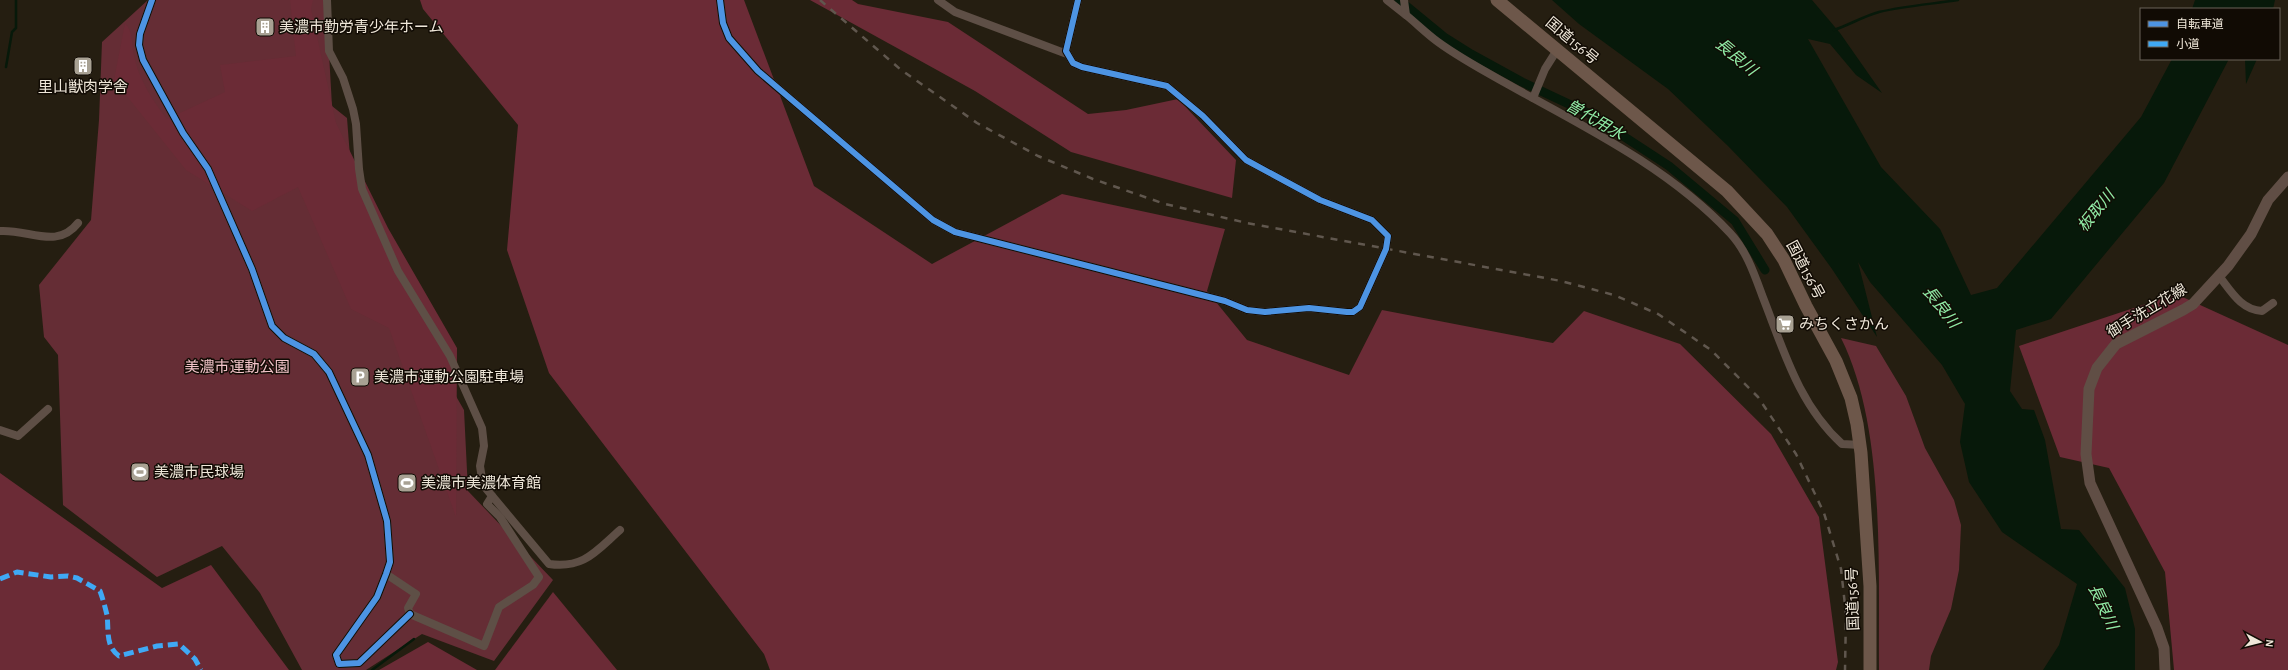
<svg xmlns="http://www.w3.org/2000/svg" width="2288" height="670" font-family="'Alegreya Sans','Noto Sans JP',sans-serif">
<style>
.green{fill:#652d35}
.forest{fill:#6b2b36}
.water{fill:#07190a}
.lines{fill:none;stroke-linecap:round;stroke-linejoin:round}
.stream{stroke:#07190a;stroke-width:2.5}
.canal{stroke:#07190a;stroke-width:9}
.minor{stroke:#5e4f46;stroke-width:8}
.secondary{stroke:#604e45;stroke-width:11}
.trunk{stroke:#6d574a;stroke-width:13}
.rail{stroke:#60574e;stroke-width:2.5;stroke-dasharray:7 7;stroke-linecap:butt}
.quiet{stroke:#3fa9f5;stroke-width:5;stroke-dasharray:10 5;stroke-linecap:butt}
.cycleway-casing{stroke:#110b04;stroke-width:8}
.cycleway{stroke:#4d94e3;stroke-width:6}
.labels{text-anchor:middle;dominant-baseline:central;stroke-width:3;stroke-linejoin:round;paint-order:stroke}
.poi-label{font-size:15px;fill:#efe7d9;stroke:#110b04;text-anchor:start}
.street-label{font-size:15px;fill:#efe7d9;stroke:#110b04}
.park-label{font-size:15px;fill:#f2c4c9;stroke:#110b04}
.water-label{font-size:16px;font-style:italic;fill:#90eca6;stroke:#110b04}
</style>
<rect width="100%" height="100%" fill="#251e11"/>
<g class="green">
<path d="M 148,0 L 326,0 L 332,106 L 347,118 L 353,195 L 406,310 L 464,410 L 468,491 L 553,580 L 494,661 L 422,634 L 366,670 L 302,670 L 260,593 L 222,546 L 157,577 L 63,505 L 58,355 L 44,337 L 39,285 L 91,220 L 99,120 L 102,42 Z"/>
<path d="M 1841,338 L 1876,346 L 1906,396 L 1925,448 L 1954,500 L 1961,525 L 1959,570 L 1951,609 L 1931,656 L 1929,670 L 1879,670 C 1878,569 1886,428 1841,338 Z"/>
</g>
<g class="forest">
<path d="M 290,0 L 313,0 L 311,9 L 336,123 L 388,228 L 457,348 L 456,517 L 389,328 L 351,309 L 298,187 L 252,211 L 186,170 L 114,80 L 125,23 C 134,33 131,43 134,55 C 138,78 153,101 167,119 L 225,92 L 220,65 L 296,56 Z"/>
<path d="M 420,0 L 744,0 L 814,186 L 932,264 L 1062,194 L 1225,229 L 1207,291 L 1247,340 L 1349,375 L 1382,310 L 1553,343 L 1584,311 L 1680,344 L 1771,434 L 1819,517 L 1838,662 L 1836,670 L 770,670 L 764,654 L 549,373 L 507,250 L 518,125 L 423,9 Z"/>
<path d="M 810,0 L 852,0 L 858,4 L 948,22 L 1088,114 L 1126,110 L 1178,99 L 1236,160 L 1232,198 L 1071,152 L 975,91 Z"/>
<path d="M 2176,294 L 2288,345 L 2288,670 L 2174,670 L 2165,572 L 2109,468 L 2060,457 L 2019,346 Z"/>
<path d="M 0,473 L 162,588 L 211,565 L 289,670 L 0,670 Z"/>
<path d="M 553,592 L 617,670 L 495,670 Z"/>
<path d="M 428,642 L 477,670 L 379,670 Z"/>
</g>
<g class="water">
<path d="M 1552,0 L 1812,0 L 1840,33 L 1882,93 L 1856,75 L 1830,44 L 1808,39 L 1881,167 L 1940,229 L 1971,295 L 1997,288 L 2141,117 L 2172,59 L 2229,59 L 2164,183 L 2051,319 L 2016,330 L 2010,391 L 2022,409 L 2034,410 L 2045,440 L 2061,529 L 2079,530 L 2125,588 L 2135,629 L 2135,670 L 2043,670 L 2059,645 L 2077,584 L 2002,532 L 1969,482 L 1960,442 L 1965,404 L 1942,365 L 1870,282 L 1858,262 L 1877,337 L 1832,269 L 1787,207 L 1728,146 L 1668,89 L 1579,24 Z"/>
<path d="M 2195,0 L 2275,0 L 2273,9 L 2192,9 Z"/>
<path d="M 2245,59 L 2257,59 L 2246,84 Z"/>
</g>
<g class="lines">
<g class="stream">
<path d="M 1834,30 C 1849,25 1864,16 1879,12 C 1905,6 1932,4 1958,0"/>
<path d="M 6,67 L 12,32 L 16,28 L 16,0"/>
<path d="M 372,670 L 414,639"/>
</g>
<path class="canal" d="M 1399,0 L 1444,37 L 1471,54 L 1522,82 L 1588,113 L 1669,166 L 1735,221 L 1765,270"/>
<g class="minor">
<path d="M 152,0 L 140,34 L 139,45 L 143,60 L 183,133 L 208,169 L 252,269 L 272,326 L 284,338 L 314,354 L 329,372 L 368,455 L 387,521 L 390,562 L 386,574 L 377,597 L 336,655 L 339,664 L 359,663 L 410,614"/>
<path d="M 327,0 L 329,51 L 343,78 L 353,109 L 356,124 L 359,169 L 362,189 L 398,271 L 450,356 L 482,428 L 484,446 L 480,466 L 483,485 L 549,564 C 584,569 596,551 620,530"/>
<path d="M 720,0 L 723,23 L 729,38 L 758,71 L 933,220 L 955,232 L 1225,301 L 1247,310 L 1265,312 L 1309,308 L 1347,312 L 1353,312 L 1360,307 L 1386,249 L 1388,236 L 1372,220 L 1320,200 L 1246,160 L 1203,116 L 1167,86 L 1082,67 L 1073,63 L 1066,51 L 1078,0"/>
<path d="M 938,0 L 955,12 L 1067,54"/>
<path d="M 1387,0 L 1406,15"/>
<path d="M 1404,0 L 1406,15 C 1417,24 1427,34 1438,42 C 1464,61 1492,75 1520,91 C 1593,131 1672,171 1730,233 C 1746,250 1754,273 1762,295 C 1783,348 1798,404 1842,444 L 1861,445"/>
<path d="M 1533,98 L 1545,69 L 1557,50"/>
<path d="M 0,231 C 29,229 57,250 78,223"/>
<path d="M 2219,276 C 2231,291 2241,310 2262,311 L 2273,303"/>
<path d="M 0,430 L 18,436 L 48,409"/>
<path d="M 386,574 L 416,594 L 408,608 L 410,614"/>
<path d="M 410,614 L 484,646 L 499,607 L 533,585 L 539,577 L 500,517 L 487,504 L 492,496"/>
</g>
<path class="secondary" d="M 2165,670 L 2164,648 L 2157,628 L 2090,483 L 2086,454 L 2089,389 L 2097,368 L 2116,344 L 2183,310 L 2193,304 L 2228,266 L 2251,234 L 2268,200 L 2288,177"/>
<path class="trunk" d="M 1497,0 L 1727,191 L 1767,234 L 1784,260 L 1806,306 L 1836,361 L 1851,398 L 1857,424 L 1861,453 L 1870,586 L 1870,670"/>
<path class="rail" d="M 820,0 L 900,69 L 977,123 L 1038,156 L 1093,179 L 1165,204 L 1247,223 L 1561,281 L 1614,295 L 1658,314 L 1711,350 L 1758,397 L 1796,454 L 1824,513 L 1841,569 L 1846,614 L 1845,670"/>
<path class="quiet" d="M 0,579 L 17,572 L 51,577 L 68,576 L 77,578 L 100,591 C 103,599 105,607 107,615 C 109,630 105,646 119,656 L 157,646 L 179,644 L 195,659 L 201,670"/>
<g class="cycleway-casing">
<g id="cycleway">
<path d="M 152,0 L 140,34 L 139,45 L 143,60 L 183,133 L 208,169 L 252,269 L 272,326 L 284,338 L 314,354 L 329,372 L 368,455 L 387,521 L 390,562 L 386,574 L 377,597 L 336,655 L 339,664 L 359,663 L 410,614"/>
<path d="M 720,0 L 723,23 L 729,38 L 758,71 L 933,220 L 955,232 L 1225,301 L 1247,310 L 1265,312 L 1309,308 L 1347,312 L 1353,312 L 1360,307 L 1386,249 L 1388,236 L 1372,220 L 1320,200 L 1246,160 L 1203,116 L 1167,86 L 1082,67 L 1073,63 L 1066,51 L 1078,0"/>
</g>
</g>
<use href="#cycleway" class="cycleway"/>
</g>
<defs>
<g id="building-square" transform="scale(1)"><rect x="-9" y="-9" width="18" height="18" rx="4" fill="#a8a193" stroke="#110b04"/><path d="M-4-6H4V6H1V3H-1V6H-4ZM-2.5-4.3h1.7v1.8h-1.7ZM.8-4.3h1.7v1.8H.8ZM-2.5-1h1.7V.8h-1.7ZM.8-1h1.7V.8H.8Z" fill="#fff"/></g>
<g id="supermarket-square" transform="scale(1)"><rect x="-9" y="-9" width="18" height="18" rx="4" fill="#a8a193" stroke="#110b04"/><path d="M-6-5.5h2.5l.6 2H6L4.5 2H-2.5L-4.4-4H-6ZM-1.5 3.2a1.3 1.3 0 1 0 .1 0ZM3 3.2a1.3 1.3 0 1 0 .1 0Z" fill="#fff"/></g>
<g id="parking-square" transform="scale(1)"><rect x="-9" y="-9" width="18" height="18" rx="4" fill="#a8a193" stroke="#110b04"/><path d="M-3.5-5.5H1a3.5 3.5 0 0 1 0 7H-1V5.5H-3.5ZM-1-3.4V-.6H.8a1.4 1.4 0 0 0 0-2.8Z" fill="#fff"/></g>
<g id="stadium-square" transform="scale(1)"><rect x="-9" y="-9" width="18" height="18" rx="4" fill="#a8a193" stroke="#110b04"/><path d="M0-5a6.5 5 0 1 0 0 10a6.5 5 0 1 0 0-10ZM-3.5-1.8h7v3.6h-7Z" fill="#fff"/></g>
</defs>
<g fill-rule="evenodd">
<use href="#building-square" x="265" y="27"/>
<use href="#building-square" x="83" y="66"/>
<use href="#supermarket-square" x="1785" y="324"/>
<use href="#parking-square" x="360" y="377"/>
<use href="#stadium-square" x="140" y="472"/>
<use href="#stadium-square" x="407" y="483"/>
</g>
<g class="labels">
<g class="poi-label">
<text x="279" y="27">美濃市勤労青少年ホーム</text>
<text x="83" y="87" text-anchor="middle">里山獣肉学舎</text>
<text x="1799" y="324">みちくさかん</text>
<text x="374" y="377">美濃市運動公園駐車場</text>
<text x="154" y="472">美濃市民球場</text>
<text x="421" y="483">美濃市美濃体育館</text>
</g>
<g class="street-label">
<text transform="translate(1572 41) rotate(40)">国道156号</text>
<text transform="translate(1805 270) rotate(62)">国道156号</text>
<text transform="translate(2147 311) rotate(-31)">御手洗立花線</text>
<text transform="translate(1853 599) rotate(-92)">国道156号</text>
</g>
<g class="park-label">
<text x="237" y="367">美濃市運動公園</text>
</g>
<g class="water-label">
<text transform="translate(1736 57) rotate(40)">長良川</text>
<text transform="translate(1595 120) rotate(30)">曽代用水</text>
<text transform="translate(2096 211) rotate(-51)">板取川</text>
<text transform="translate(1941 307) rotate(52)">長良川</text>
<text transform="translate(2103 607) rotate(65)">長良川</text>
</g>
</g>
<rect x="2140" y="8" width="140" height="52" fill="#110b04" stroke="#6a6359"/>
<rect x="2148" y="21" width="20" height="6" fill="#4d94e3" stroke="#6a6359"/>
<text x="2176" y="28" font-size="12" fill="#efe7d9">自転車道</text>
<rect x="2148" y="41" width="20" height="6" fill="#3fa9f5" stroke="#6a6359"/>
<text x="2176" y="48" font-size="12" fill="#efe7d9">小道</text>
<g transform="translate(2260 642) rotate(97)" stroke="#110b04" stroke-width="3" paint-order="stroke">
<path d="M0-3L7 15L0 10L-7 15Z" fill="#efe7d9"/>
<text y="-6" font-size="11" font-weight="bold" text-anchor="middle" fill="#efe7d9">N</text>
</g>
</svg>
